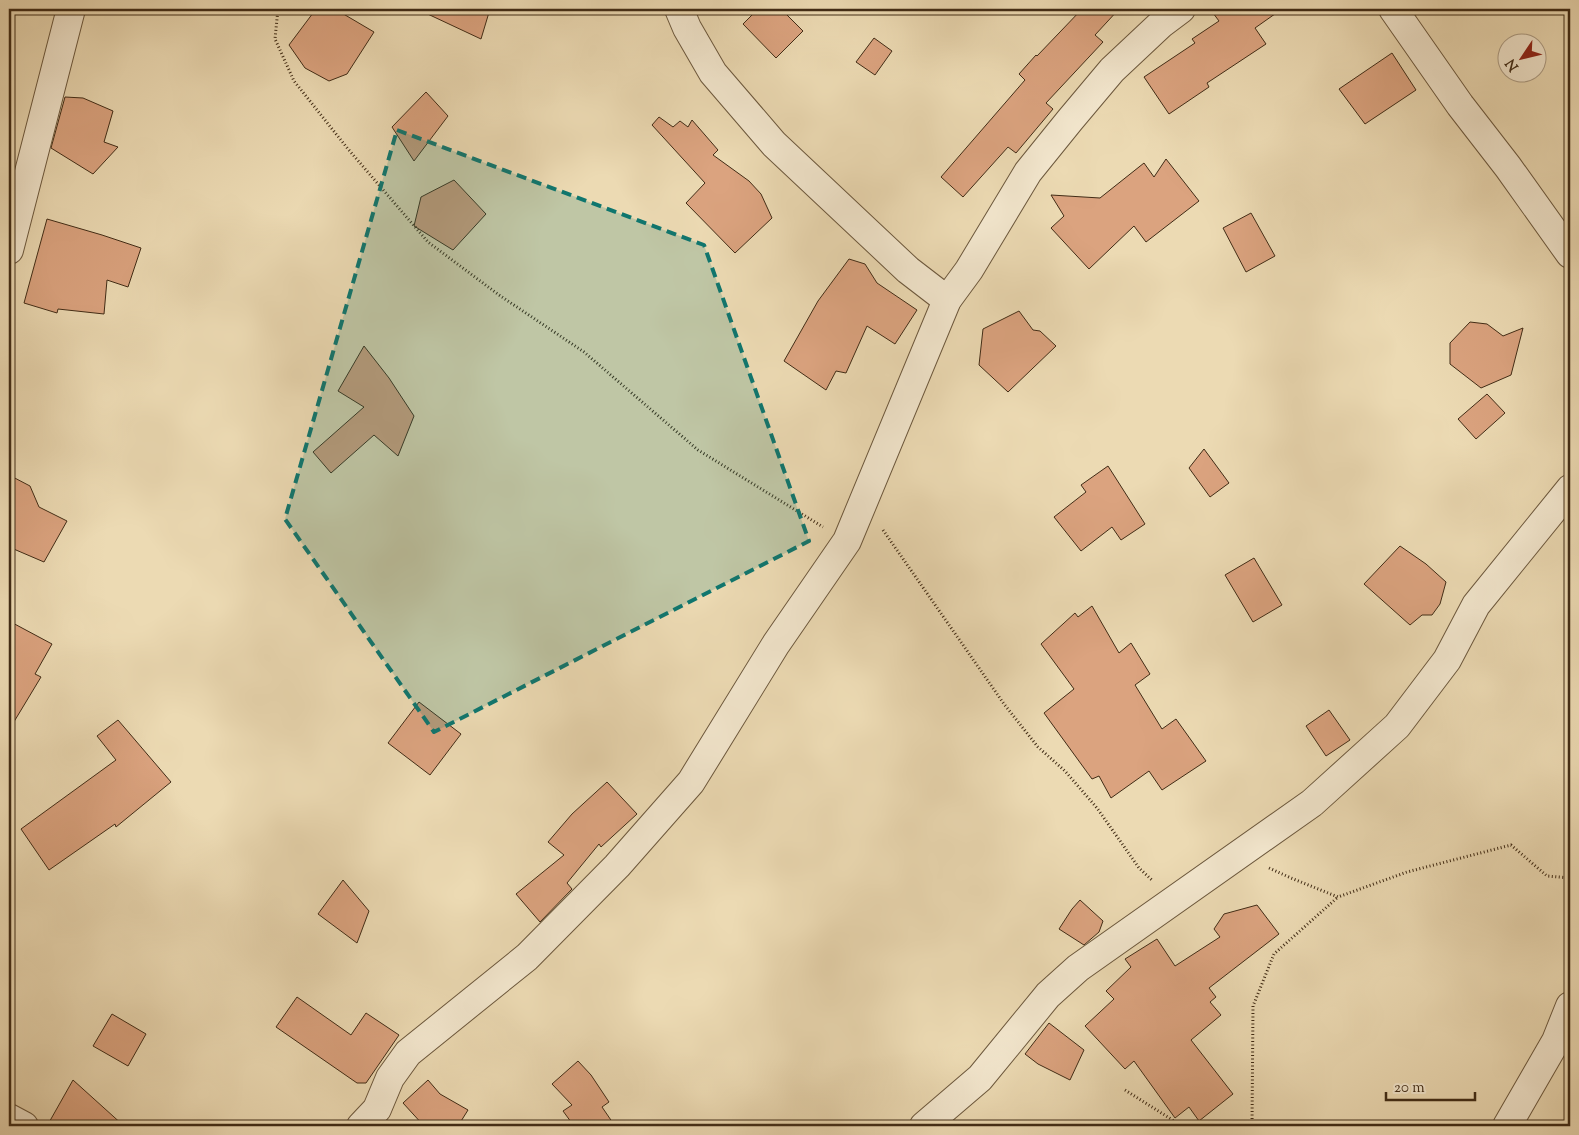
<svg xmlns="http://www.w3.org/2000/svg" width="1579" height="1135" font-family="'Sorts Mill Goudy',serif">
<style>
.building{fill:#dba37f;stroke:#412c16}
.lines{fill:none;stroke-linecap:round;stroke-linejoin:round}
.minor-casing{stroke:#6c583d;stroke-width:30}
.path{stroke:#412c16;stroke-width:3;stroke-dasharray:1 2.5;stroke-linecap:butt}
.minor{stroke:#f3e7ce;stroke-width:28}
.marked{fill:#0f766e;fill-opacity:0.2;stroke:#0f766e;stroke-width:4;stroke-dasharray:10 6;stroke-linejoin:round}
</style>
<rect width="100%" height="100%" fill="#ecdab3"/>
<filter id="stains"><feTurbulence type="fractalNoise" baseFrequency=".004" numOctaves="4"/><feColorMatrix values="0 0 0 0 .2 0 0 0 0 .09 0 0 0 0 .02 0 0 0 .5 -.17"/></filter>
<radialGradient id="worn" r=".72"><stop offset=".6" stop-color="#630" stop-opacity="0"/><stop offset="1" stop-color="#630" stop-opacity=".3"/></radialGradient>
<g class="building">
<path d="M 316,9 L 335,9 L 374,32 L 347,74 L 329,81 L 305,68 L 289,45 Z"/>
<path d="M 417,9 L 490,9 L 481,39 Z"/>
<path d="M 758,9 L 781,9 L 803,31 L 776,58 L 743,24 Z"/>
<path d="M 1082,9 L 1119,9 L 1095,35 L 1103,42 L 1046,103 L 1053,109 L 1016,153 L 1008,147 L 963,197 L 941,177 L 1025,80 L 1019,74 L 1036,55 L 1037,56 Z"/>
<path d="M 1210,9 L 1282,9 L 1255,28 L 1266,44 L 1207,83 L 1209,87 L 1169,114 L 1144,77 L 1195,43 L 1192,39 L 1219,21 Z"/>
<path d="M 874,38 L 892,51 L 875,75 L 856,62 Z"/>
<path d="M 1392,53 L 1416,90 L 1365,124 L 1339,89 Z"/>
<path d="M 426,92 L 448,116 L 414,161 L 392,127 Z"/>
<path d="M 65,97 L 83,98 L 113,111 L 104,142 L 118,147 L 93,174 L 51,148 Z"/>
<path d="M 659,117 L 673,127 L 680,121 L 688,127 L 692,120 L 718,150 L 713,155 L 749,181 L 761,194 L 772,218 L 735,253 L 686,203 L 705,183 L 652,125 Z"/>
<path d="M 1166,159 L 1199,201 L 1146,242 L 1134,226 L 1089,269 L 1051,228 L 1064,216 L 1051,195 L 1100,198 L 1144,163 L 1154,177 Z"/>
<path d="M 454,180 L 486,214 L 453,250 L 414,226 L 421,197 Z"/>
<path d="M 1251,213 L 1275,256 L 1246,272 L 1223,228 Z"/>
<path d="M 47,219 L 102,235 L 141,248 L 128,287 L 107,280 L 104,314 L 58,309 L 57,313 L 24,303 Z"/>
<path d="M 849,259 L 865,264 L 877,283 L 917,310 L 895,344 L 867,326 L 846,373 L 836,371 L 826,390 L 784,361 L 818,301 Z"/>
<path d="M 1019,311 L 1033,330 L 1040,331 L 1056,346 L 1008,392 L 979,365 L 983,329 Z"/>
<path d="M 1470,322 L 1487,324 L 1503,336 L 1523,328 L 1511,375 L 1481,388 L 1450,364 L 1450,343 Z"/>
<path d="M 364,346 L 389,378 L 414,416 L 398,456 L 374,435 L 331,473 L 313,452 L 364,407 L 338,391 Z"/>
<path d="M 1487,394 L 1505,413 L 1476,439 L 1458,419 Z"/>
<path d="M 1204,449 L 1229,483 L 1210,497 L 1189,468 Z"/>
<path d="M 1108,466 L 1145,524 L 1121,540 L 1112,527 L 1081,551 L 1054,517 L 1086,492 L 1081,485 Z"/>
<path d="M 9,475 L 30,486 L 39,507 L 67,521 L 44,562 L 9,547 Z"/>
<path d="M 1400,546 L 1426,564 L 1446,582 L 1440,604 L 1432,615 L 1422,615 L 1410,625 L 1364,584 Z"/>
<path d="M 1254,558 L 1282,605 L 1253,622 L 1225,575 Z"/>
<path d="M 1092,606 L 1119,653 L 1131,643 L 1150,674 L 1135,685 L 1162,729 L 1176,719 L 1206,761 L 1162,790 L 1149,771 L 1111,798 L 1099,776 L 1092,779 L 1044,713 L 1074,689 L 1041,644 L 1075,613 L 1078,617 Z"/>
<path d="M 9,621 L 52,644 L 35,674 L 41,677 L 9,730 Z"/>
<path d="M 419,702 L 461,734 L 430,775 L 388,743 Z"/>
<path d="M 1329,710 L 1350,740 L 1326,756 L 1306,726 Z"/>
<path d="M 118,720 L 171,782 L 116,827 L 115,824 L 49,870 L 21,829 L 116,760 L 97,736 Z"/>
<path d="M 607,782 L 637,814 L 601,847 L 599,844 L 567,883 L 572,889 L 540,922 L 516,894 L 564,855 L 548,842 L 572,814 Z"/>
<path d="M 343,880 L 369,911 L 357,943 L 318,914 Z"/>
<path d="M 1080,900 L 1103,921 L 1099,932 L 1084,945 L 1059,929 L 1072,909 Z"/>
<path d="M 1257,905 L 1279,934 L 1209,988 L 1216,997 L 1210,1002 L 1221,1015 L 1191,1040 L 1233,1094 L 1199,1121 L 1189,1107 L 1175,1118 L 1134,1061 L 1125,1069 L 1085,1026 L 1114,999 L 1106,991 L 1131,967 L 1125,959 L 1157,939 L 1175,966 L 1220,937 L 1214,929 L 1224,914 Z"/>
<path d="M 297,997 L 351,1035 L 366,1013 L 399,1035 L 366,1083 L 357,1083 L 276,1027 Z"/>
<path d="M 112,1014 L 146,1034 L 128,1066 L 93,1046 Z"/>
<path d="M 1049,1023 L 1084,1050 L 1070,1080 L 1038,1064 L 1025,1054 Z"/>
<path d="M 578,1061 L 591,1075 L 609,1102 L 602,1107 L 615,1126 L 574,1126 L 563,1111 L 572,1105 L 552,1084 Z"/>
<path d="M 73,1080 L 124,1126 L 47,1126 Z"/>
<path d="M 428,1080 L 440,1094 L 468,1110 L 458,1126 L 424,1126 L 403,1103 Z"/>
</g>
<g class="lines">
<g class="minor-casing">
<g id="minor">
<path d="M 679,9 L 687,28 L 713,73 L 774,144 L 908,270 L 947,300"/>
<path d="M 1393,9 L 1460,105 L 1508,167 L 1570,254"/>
<path d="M 9,250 L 71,9"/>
<path d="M 9,1118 L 24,1126"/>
<path d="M 361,1126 L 377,1109 L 390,1078 L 408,1053 L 527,957 L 617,866 L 691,782 L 776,644 L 847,541 L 947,300 L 969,270 L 1028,172 L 1070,120 L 1112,70 L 1161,24 L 1181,9"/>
<path d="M 924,1126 L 980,1078 L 1048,995 L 1078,968 L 1312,803 L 1397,726 L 1447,660 L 1476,605 L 1570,489"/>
<path d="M 1507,1126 L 1556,1041 L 1570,1006"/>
</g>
</g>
<g class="path">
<path d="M 278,9 L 275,39 L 294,81 L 348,149 L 428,242 L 499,295 L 584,352 L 698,450 L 823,527"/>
<path d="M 883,530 L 1004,704 L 1038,747 L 1065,771 L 1097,808 L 1139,868 L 1153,881"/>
<path d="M 1269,868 L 1291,878 L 1338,897 L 1407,872 L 1511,845 L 1547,876 L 1570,878"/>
<path d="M 1125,1090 L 1182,1126"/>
<path d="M 1252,1126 L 1253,1006 L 1274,954 L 1338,897"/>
</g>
<use href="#minor" class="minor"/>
</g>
<path class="marked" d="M 397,130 L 704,245 L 809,541 L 434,732 L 285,519 Z"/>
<rect width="1579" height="1135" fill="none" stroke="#ecdab3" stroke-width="30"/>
<rect x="10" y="10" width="1559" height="1115" fill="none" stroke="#412c16" stroke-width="2.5"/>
<rect x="15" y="15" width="1549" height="1105" fill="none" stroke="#412c16"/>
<g transform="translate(1522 58) rotate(235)"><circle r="24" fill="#f3e7ce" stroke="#ac9c84"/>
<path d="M0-4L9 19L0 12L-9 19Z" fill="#8f2418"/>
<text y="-8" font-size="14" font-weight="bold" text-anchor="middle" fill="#412c16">N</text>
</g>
<path d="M1386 1092v8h89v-8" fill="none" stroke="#412c16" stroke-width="2.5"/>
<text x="1394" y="1092" font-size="15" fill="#412c16" stroke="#f3e7ce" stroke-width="4" paint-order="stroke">20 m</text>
<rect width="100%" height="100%" filter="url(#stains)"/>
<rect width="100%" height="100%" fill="url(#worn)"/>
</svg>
